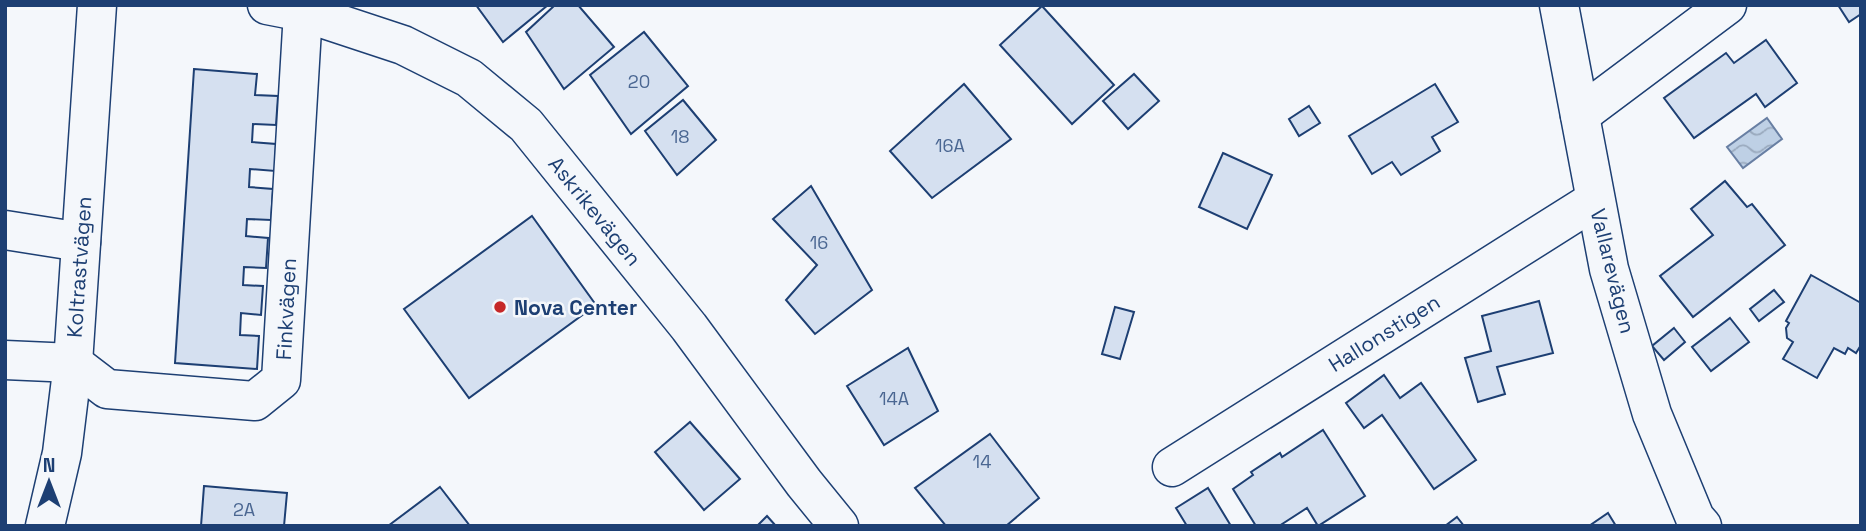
<svg xmlns="http://www.w3.org/2000/svg" width="1866" height="531" font-family="'Space Grotesk',sans-serif">
<style>
.water{fill:url(#water-waves);stroke:#687fa3;stroke-width:2}
.building{fill:#d5e0f0;stroke:#1d3f73;stroke-width:2}
.lines{fill:none;stroke-linecap:round;stroke-linejoin:round}
.minor-casing{stroke:#1d3f73;stroke-width:41}
.minor{stroke:#f4f7fb;stroke-width:38}
.poi-dot{fill:#c62828;stroke:#f4f7fb;stroke-width:2.5}
.labels{text-anchor:middle;dominant-baseline:central;stroke-width:5;stroke-linejoin:round;paint-order:stroke}
.number-label{font-size:18px;fill:#4b6792}
.street-label{font-size:21px;fill:#1d3f73;stroke:#f4f7fb}
.poi-label{font-size:21px;font-weight:bold;fill:#1d3f73;stroke:#f4f7fb;text-anchor:start}
</style>
<defs>
<pattern id="water-waves" width="16" height="10" patternUnits="userSpaceOnUse" patternTransform="scale(1.75)"><rect width="16" height="10" fill="#bed0e5"/><path d="M0 5q4-4 8 0t8 0" fill="none" stroke="#9aaabe"/></pattern>
</defs>
<rect width="100%" height="100%" fill="#f4f7fb"/>
<path class="water" d="M 1767,118 L 1782,139 L 1743,168 L 1727,147 Z"/>
<g class="building">
<path d="M 476,5 L 548,5 L 503,42 Z"/>
<path d="M 555,5 L 578,5 L 614,47 L 564,89 L 526,32 Z"/>
<path d="M 1838,5 L 1861,5 L 1861,14 L 1849,22 Z"/>
<path d="M 1042,6 L 1114,85 L 1072,124 L 1000,45 Z"/>
<path d="M 644,32 L 688,86 L 631,134 L 590,75 Z"/>
<path d="M 1766,40 L 1797,83 L 1765,107 L 1756,94 L 1694,138 L 1664,98 L 1726,53 L 1734,63 Z"/>
<path d="M 194,69 L 257,74 L 255,95 L 278,96 L 276,125 L 253,124 L 252,142 L 276,144 L 275,171 L 250,169 L 249,187 L 273,189 L 271,220 L 247,219 L 246,236 L 268,238 L 266,268 L 244,267 L 243,285 L 263,286 L 261,315 L 241,313 L 240,335 L 259,336 L 257,369 L 175,363 Z"/>
<path d="M 1134,74 L 1159,101 L 1128,129 L 1103,101 Z"/>
<path d="M 964,84 L 1011,139 L 932,198 L 890,151 Z"/>
<path d="M 1435,84 L 1458,122 L 1432,137 L 1440,151 L 1401,175 L 1392,162 L 1372,174 L 1349,136 Z"/>
<path d="M 683,100 L 716,140 L 677,175 L 645,131 Z"/>
<path d="M 1309,106 L 1320,123 L 1299,136 L 1289,119 Z"/>
<path d="M 1223,153 L 1272,175 L 1247,229 L 1199,207 Z"/>
<path d="M 1725,181 L 1747,207 L 1752,204 L 1785,245 L 1693,317 L 1660,276 L 1713,235 L 1691,209 Z"/>
<path d="M 811,186 L 872,290 L 815,334 L 786,300 L 817,265 L 773,219 Z"/>
<path d="M 532,216 L 596,305 L 469,398 L 404,309 Z"/>
<path d="M 1811,275 L 1861,303 L 1861,345 L 1856,353 L 1848,348 L 1845,354 L 1834,348 L 1817,378 L 1783,359 L 1793,342 L 1787,338 L 1786,328 L 1789,323 L 1786,321 Z"/>
<path d="M 1774,290 L 1784,302 L 1759,321 L 1750,309 Z"/>
<path d="M 1539,301 L 1553,353 L 1497,367 L 1505,394 L 1478,402 L 1465,358 L 1491,351 L 1482,316 Z"/>
<path d="M 1115,307 L 1134,312 L 1120,359 L 1102,354 Z"/>
<path d="M 1730,318 L 1749,342 L 1711,371 L 1692,347 Z"/>
<path d="M 1674,328 L 1685,342 L 1664,360 L 1652,346 Z"/>
<path d="M 908,348 L 938,411 L 884,445 L 847,386 Z"/>
<path d="M 1384,375 L 1400,398 L 1421,383 L 1476,460 L 1434,489 L 1382,415 L 1364,428 L 1346,403 Z"/>
<path d="M 690,422 L 740,479 L 704,510 L 655,452 Z"/>
<path d="M 1323,430 L 1365,496 L 1318,526 L 1307,508 L 1279,526 L 1256,526 L 1233,489 L 1253,475 L 1251,472 L 1280,453 L 1282,457 Z"/>
<path d="M 990,434 L 1039,498 L 1006,526 L 946,526 L 915,488 Z"/>
<path d="M 204,486 L 287,493 L 284,526 L 201,526 Z"/>
<path d="M 440,487 L 470,526 L 388,526 Z"/>
<path d="M 1208,488 L 1231,526 L 1187,526 L 1176,508 Z"/>
<path d="M 1608,513 L 1616,526 L 1589,526 Z"/>
<path d="M 767,516 L 776,526 L 757,526 Z"/>
<path d="M 1457,517 L 1464,526 L 1445,526 Z"/>
</g>
<g class="lines">
<g class="minor-casing">
<g id="minor">
<path d="M 267,5 L 303,12 L 403,45 L 469,78 L 526,125 L 689,327 L 804,483 L 839,526"/>
<path d="M 1559,5 L 1609,269 L 1652,414 L 1695,518 L 1702,526"/>
<path d="M 1580,115 L 1727,5"/>
<path d="M 5,230 L 81,242"/>
<path d="M 5,360 L 73,363 L 107,389 L 255,401 L 281,380 L 303,12"/>
<path d="M 1172,467 L 1595,200"/>
<path d="M 45,526 L 62,453 L 73,363 L 97,5"/>
</g>
</g>
<use href="#minor" class="minor"/>
</g>
<circle class="poi-dot" cx="500" cy="307" r="7"/>
<g class="labels">
<g class="number-label">
<text x="639" y="81">20</text>
<text x="680" y="136">18</text>
<text x="950" y="145">16A</text>
<text x="819" y="242">16</text>
<text x="894" y="398">14A</text>
<text x="982" y="461">14</text>
<text x="244" y="509">2A</text>
</g>
<g class="street-label">
<text transform="translate(595 211) rotate(51)">Askrikevägen</text>
<text transform="translate(79 267) rotate(-86)">Koltrastvägen</text>
<text transform="translate(1613 271) rotate(76)">Vallarevägen</text>
<text transform="translate(286 309) rotate(-87)">Finkvägen</text>
<text transform="translate(1384 333) rotate(-32)">Hallonstigen</text>
</g>
<g class="poi-label">
<text x="514" y="307">Nova Center</text>
</g>
</g>
<rect width="1866" height="531" fill="none" stroke="#1d3f73" stroke-width="14"/>
<g transform="translate(49 482)" stroke="#f4f7fb" stroke-width="5" paint-order="stroke">
<path d="M0-5L12 26L0 18L-12 26Z" fill="#1d3f73"/>
<text y="-10" font-size="19" font-weight="bold" text-anchor="middle" fill="#1d3f73">N</text>
</g>
</svg>
